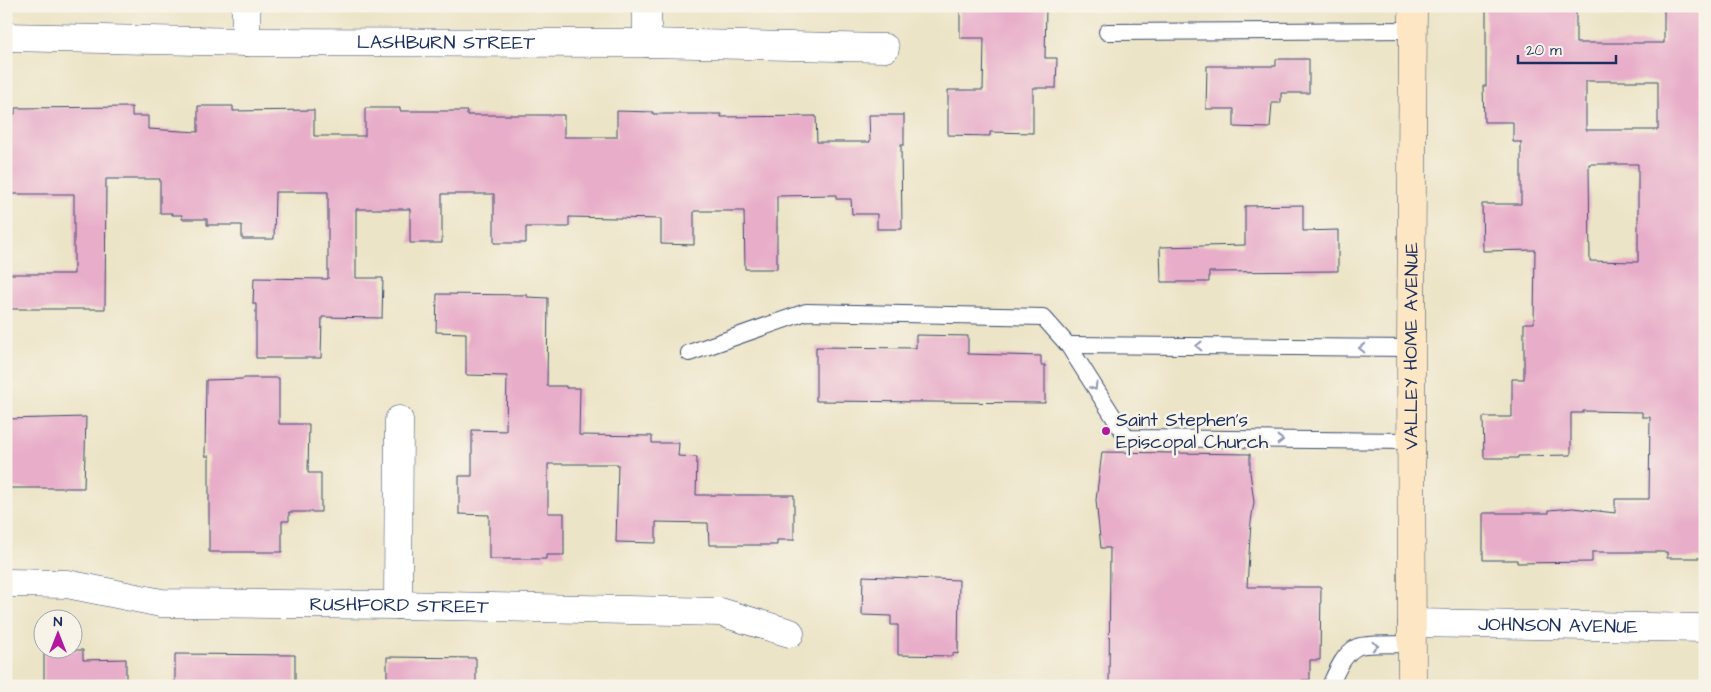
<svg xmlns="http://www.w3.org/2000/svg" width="1711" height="692" font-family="'Architects Daughter',sans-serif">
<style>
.building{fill:#e8adc9;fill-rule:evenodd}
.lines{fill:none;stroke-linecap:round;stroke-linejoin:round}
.lane-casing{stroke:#3a4a6e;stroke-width:18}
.street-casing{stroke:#3a4a6e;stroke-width:29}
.secondary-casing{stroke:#3a4a6e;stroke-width:29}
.lane{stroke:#fff;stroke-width:16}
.street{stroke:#fff;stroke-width:28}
.secondary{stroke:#fce6c4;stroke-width:28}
.oneway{stroke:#8d97ae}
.poi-dot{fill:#b5179e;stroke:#f7f3e8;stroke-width:2}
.labels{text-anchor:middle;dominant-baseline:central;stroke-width:5;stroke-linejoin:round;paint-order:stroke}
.street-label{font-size:19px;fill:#1b2f5e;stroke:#f7f3e8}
.poi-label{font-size:19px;fill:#1b2f5e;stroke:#f7f3e8;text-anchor:start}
</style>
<rect width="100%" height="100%" fill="#f7f3e8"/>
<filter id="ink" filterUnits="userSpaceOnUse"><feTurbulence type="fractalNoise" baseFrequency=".02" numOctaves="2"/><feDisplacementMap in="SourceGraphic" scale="10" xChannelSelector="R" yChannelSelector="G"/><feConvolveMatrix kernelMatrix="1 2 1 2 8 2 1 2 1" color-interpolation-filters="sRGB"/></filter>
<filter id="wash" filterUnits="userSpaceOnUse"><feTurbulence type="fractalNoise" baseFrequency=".0096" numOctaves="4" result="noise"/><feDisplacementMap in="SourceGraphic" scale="20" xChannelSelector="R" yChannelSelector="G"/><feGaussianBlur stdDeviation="1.12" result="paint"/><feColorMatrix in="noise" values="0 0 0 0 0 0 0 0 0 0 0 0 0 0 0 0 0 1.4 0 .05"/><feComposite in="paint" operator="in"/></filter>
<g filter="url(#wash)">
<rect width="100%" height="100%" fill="#ece4c6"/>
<g id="blocks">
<g class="building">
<path d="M 960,6 L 1046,6 L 1045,58 L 1057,58 L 1056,88 L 1033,88 L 1033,133 L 990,132 L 990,136 L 948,135 L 948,90 L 983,90 L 984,38 L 960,38 Z"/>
<path d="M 1486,6 L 1576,6 L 1576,43 L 1664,43 L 1664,6 L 1705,6 L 1705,558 L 1667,558 L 1667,552 L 1592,552 L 1592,562 L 1517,563 L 1517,560 L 1483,560 L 1483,513 L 1549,513 L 1549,510 L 1573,508 L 1615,513 L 1615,499 L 1649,499 L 1650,417 L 1642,417 L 1642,412 L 1583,411 L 1583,413 L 1571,413 L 1571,455 L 1518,456 L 1518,458 L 1484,458 L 1483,417 L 1512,417 L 1512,379 L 1524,379 L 1524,323 L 1534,323 L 1535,250 L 1483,251 L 1482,204 L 1521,204 L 1521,142 L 1513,142 L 1513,122 L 1484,122 L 1483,86 L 1486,86 ZM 1586,81 L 1658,81 L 1658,130 L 1586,130 ZM 1589,164 L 1638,164 L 1638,262 L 1590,261 Z"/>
<path d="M 1276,59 L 1309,59 L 1309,93 L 1281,93 L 1281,103 L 1272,103 L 1270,128 L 1234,127 L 1234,109 L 1206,109 L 1207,66 L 1276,66 Z"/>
<path d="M 198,106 L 233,106 L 233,111 L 314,110 L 314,136 L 365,136 L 365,108 L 400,108 L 400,111 L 467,111 L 467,115 L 564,115 L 564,137 L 617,137 L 617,111 L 653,112 L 653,114 L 721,114 L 721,117 L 816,116 L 817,142 L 870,142 L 869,115 L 904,115 L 904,145 L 901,145 L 902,229 L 877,229 L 877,214 L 852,214 L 851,199 L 836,199 L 836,195 L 777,196 L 777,269 L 745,269 L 744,211 L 694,211 L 694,245 L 661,244 L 661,219 L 569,217 L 569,227 L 526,227 L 526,243 L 494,243 L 494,194 L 442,194 L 442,243 L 410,243 L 410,209 L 356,209 L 356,278 L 383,278 L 382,318 L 322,317 L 321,358 L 256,358 L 256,304 L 253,304 L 254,278 L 328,279 L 328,192 L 275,192 L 274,239 L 242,239 L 242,225 L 207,225 L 207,219 L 182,219 L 182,215 L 172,215 L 172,213 L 160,213 L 160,179 L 106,179 L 105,309 L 6,309 L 6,274 L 74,274 L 74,194 L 6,194 L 6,114 L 15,114 L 15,108 L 132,107 L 132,116 L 148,116 L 148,129 L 198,132 Z"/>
<path d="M 1303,205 L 1303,231 L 1338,230 L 1338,271 L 1209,272 L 1209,282 L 1161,282 L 1160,247 L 1245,245 L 1245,206 Z"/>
<path d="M 437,294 L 527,295 L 527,297 L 548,298 L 547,386 L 566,386 L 566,388 L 580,388 L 579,435 L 652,436 L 652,443 L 679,443 L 678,456 L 697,457 L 696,495 L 794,495 L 794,540 L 777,540 L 777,545 L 709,545 L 708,523 L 656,522 L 656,543 L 616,542 L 618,464 L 548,464 L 548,513 L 564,513 L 564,555 L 546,555 L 546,559 L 489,559 L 489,515 L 459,514 L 459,476 L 472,476 L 472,430 L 506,431 L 507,376 L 466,375 L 466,333 L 436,332 Z"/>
<path d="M 916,335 L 968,336 L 968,354 L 1041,356 L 1041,365 L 1045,365 L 1045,403 L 816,401 L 816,347 L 916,348 Z"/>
<path d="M 243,378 L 279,378 L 279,424 L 309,424 L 308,473 L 321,473 L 321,512 L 289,512 L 289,521 L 282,521 L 282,552 L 209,552 L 209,456 L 205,456 L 206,380 L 243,379 Z"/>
<path d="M 86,417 L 84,488 L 6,488 L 6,419 Z"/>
<path d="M 1102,452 L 1250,454 L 1250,472 L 1254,502 L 1251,522 L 1247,587 L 1321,587 L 1320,660 L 1310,660 L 1310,680 L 1302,680 L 1302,686 L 1109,686 L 1110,548 L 1101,548 L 1096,500 Z"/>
<path d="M 863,576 L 959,580 L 958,654 L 953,653 L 953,656 L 898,655 L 898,625 L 891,625 L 891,616 L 862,615 Z"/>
<path d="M 44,650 L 83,650 L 83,660 L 126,659 L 126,686 L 44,686 Z"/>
<path d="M 175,654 L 295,655 L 295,686 L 175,686 Z"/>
<path d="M 387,657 L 476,658 L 476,686 L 387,686 Z"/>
</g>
</g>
</g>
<g filter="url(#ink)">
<use href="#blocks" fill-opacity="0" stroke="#3a4a6e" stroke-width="1"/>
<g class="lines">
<g class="lane-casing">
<g id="lane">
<path d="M 1107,32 L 1413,30"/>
<path d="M 1068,345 L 1411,348"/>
<path d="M 689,353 L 806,312 L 1043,317 L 1068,345 L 1127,438 L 1411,441"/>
<path d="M 1330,686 C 1336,673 1343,654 1357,647 C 1365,643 1400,645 1412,644"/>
</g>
</g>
<g class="street-casing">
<g id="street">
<path d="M 647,6 L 647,43"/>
<path id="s1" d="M 6,37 L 246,42 L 647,43 L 885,48"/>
<path d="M 246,42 L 246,6"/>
<path id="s2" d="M 6,583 L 67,584 L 161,603 L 398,605 L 720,612 L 790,633"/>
<path d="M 398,605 L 399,420"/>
<path id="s3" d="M 1412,623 L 1705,628"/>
</g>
</g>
<g class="secondary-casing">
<g id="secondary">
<path id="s4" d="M 1412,686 L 1411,348 L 1413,6"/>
</g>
</g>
<use href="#lane" class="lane"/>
<use href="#street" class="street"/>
<use href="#secondary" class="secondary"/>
</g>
<defs><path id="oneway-chevron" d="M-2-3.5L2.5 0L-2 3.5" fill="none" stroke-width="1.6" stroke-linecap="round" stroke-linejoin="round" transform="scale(1.25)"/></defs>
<g class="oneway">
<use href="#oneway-chevron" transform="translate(1199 346) rotate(-179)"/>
<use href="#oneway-chevron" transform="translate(1362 348) rotate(-179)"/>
<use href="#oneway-chevron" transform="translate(1094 387) rotate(58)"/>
<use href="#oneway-chevron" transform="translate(1280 440)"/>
<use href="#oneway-chevron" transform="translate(1375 646) rotate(-2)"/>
</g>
</g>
<circle class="poi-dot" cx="1106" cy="431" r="5"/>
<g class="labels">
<g class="street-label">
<text stroke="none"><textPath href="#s1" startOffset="440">LASHBURN STREET</textPath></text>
<text stroke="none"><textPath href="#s4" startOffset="340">VALLEY HOME AVENUE</textPath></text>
<text stroke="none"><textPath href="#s2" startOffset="395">RUSHFORD STREET</textPath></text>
<text stroke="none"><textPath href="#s3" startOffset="146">JOHNSON AVENUE</textPath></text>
</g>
<g class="poi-label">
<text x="1116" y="420">Saint Stephen's<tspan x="1116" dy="22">Episcopal Church</tspan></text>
</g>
</g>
<rect width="1711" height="692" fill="none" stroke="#f7f3e8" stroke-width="25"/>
<g transform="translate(58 634)"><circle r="24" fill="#f7f3e8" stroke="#9fa5b1"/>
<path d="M0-4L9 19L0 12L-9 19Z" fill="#b5179e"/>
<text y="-8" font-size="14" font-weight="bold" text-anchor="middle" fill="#1b2f5e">N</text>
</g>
<path d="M1518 55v8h98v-8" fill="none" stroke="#1b2f5e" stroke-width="2.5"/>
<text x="1526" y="55" font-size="15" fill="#1b2f5e" stroke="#f7f3e8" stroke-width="4" paint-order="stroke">20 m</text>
</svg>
